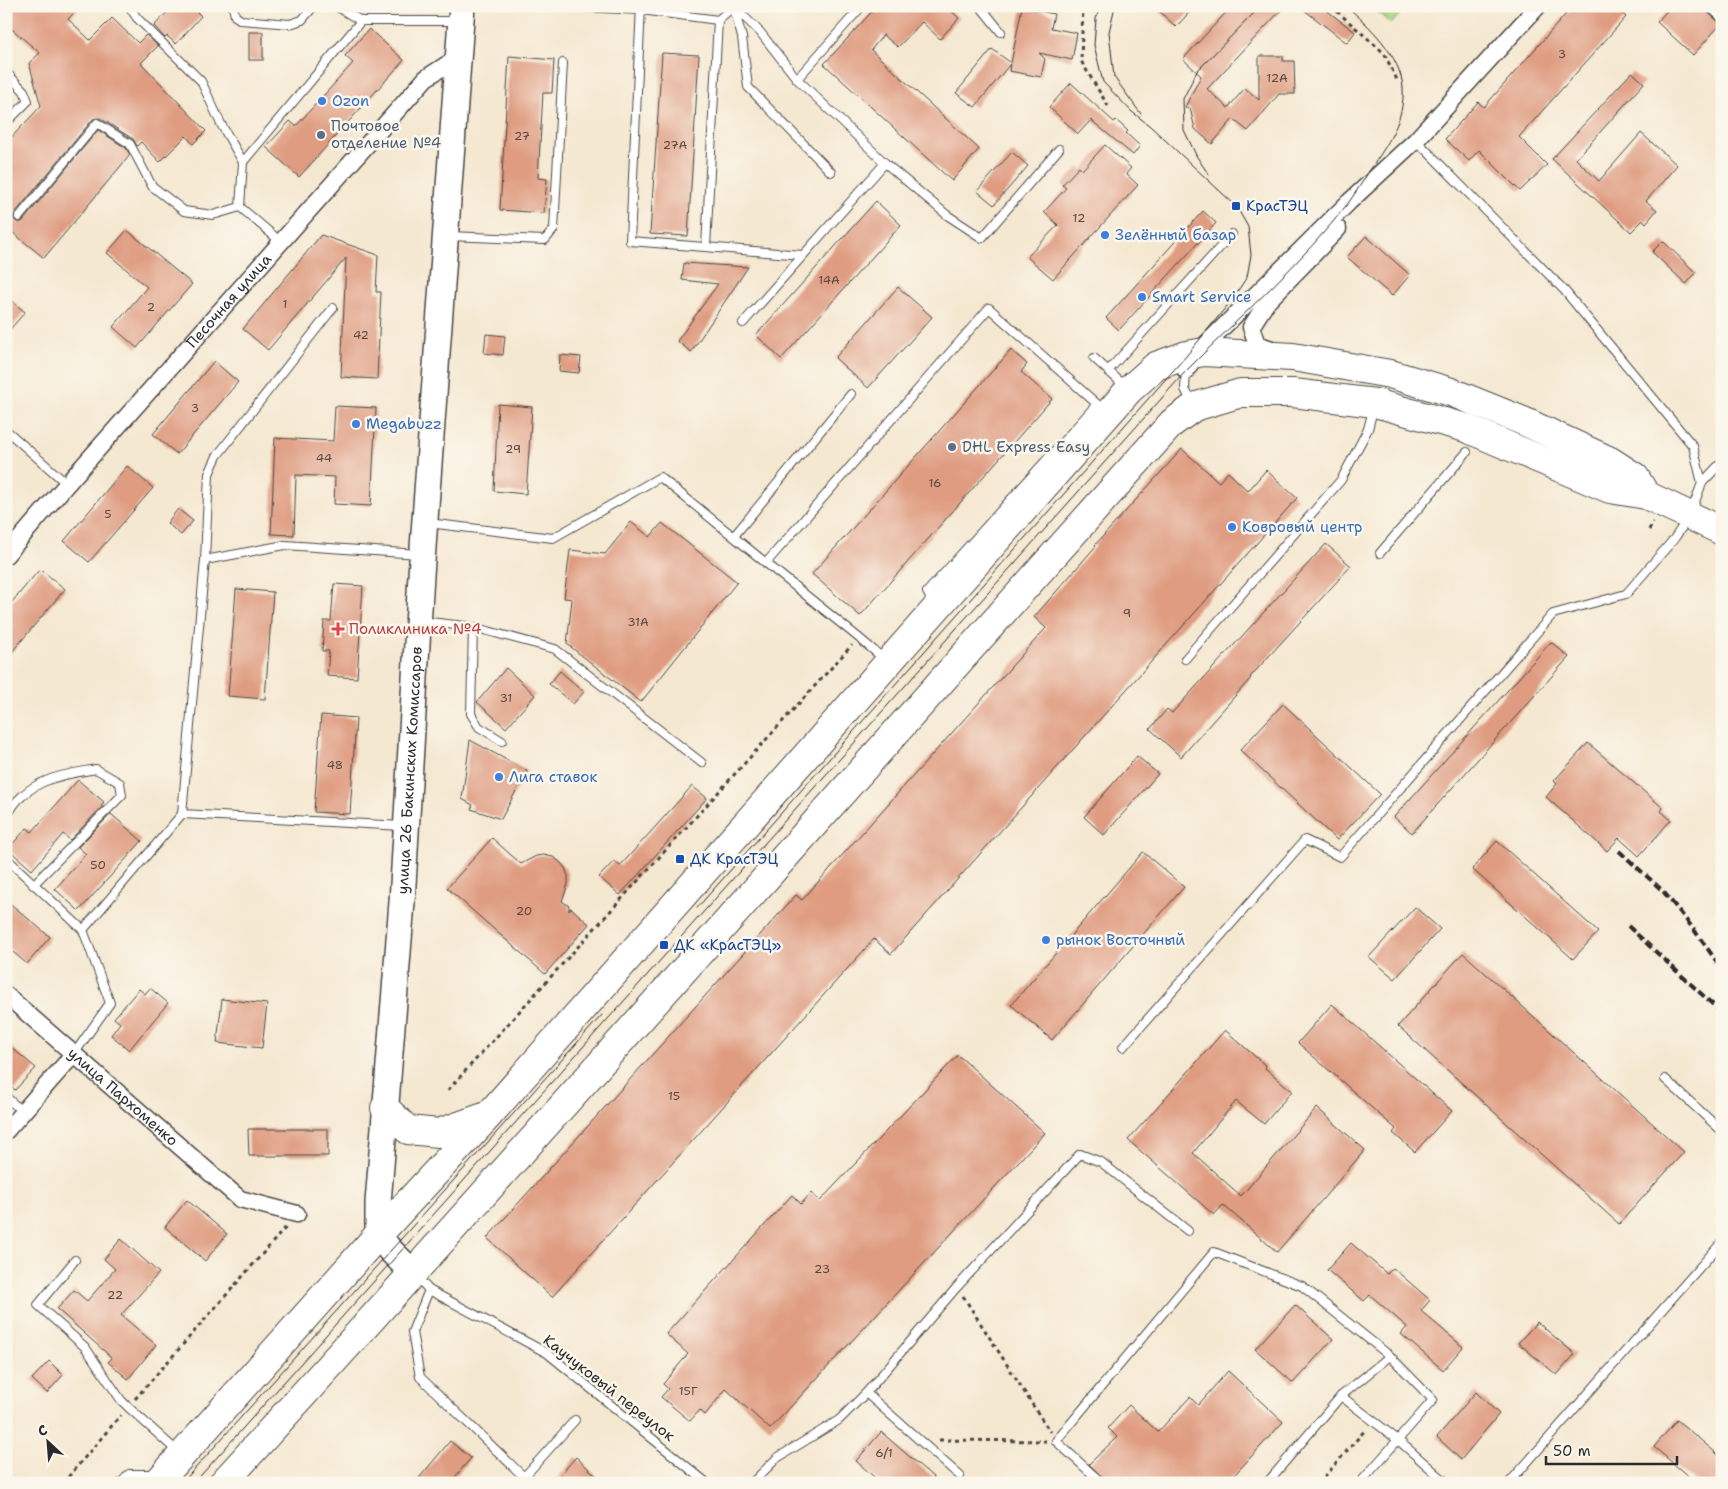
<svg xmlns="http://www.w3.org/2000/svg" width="1728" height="1489" font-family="'Shantell Sans',sans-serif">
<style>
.green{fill:#acdb89;stroke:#6c835a}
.building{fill:#df9c81}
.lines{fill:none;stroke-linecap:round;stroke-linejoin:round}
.lane-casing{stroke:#494744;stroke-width:10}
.street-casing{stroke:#494744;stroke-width:19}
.primary-casing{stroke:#494744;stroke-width:28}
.highway-casing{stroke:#494744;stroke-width:30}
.path{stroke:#494744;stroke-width:3;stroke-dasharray:4 4;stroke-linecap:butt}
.lane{stroke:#fff;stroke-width:8}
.street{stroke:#fff;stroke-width:16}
.primary{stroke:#fff;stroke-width:25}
.highway{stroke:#fff;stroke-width:28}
.tram{stroke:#2b2b2b;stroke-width:1}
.rail{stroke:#2b2b2b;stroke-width:4;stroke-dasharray:8 4;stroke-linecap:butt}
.shop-dot{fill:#3f7fe0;stroke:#fbf7ec;stroke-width:2}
.service-dot{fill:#5c6f8a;stroke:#fbf7ec;stroke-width:2}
.transit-dot{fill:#1a4fb4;stroke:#fbf7ec;stroke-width:2}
.health-dot{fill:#e0444e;stroke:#fbf7ec;stroke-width:2}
.labels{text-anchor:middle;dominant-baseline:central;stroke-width:5;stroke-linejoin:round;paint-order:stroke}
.number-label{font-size:12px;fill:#584740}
.shop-label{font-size:15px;fill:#366cbe;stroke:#fbf7ec;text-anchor:start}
.service-label{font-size:15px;fill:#4e5e75;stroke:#fbf7ec;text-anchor:start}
.transit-label{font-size:15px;fill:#164399;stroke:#fbf7ec;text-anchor:start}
.street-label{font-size:15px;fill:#2b2b2b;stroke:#fbf7ec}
.health-label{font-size:15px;fill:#be3a42;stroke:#fbf7ec;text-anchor:start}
</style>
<rect width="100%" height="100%" fill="#fbf7ec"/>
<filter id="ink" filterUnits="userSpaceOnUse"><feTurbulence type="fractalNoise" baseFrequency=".02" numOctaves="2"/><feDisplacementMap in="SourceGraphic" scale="10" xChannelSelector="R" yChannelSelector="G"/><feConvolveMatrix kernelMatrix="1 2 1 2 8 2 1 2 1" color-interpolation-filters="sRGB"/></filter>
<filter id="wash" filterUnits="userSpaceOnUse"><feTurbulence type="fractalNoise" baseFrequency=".0096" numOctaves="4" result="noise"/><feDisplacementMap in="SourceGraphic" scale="20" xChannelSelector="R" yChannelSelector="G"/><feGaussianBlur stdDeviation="1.12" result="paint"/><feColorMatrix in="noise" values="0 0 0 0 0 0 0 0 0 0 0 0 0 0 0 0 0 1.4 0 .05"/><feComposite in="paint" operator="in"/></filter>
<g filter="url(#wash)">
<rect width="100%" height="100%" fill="#f5e8d1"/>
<path class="green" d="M 1371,6 L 1407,6 L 1391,24 Z"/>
<g id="blocks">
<g class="building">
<path d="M 6,6 L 81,6 L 68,19 L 90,40 L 112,18 L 138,43 L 146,35 L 158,46 L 141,63 L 206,131 L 193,144 L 186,136 L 160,162 L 141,142 L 137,146 L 133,139 L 100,118 L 93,119 L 15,213 L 13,217 L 15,221 L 19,223 L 23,221 L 98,130 L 126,148 L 130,155 L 44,258 L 6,227 L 6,143 L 41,106 L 29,63 L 40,53 L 6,24 Z"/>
<path d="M 173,6 L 191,6 L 201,16 L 176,44 L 167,36 L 165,38 L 154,26 Z"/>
<path d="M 877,6 L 946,6 L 959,18 L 940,39 L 922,22 L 898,47 L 883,35 L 871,50 L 979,149 L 952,181 L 824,64 Z"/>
<path d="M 1154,6 L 1195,6 L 1176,27 Z"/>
<path d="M 1232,6 L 1285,6 L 1207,89 L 1228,108 L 1245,88 L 1259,100 L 1259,56 L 1283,56 L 1283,61 L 1294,61 L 1295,94 L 1279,94 L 1248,131 L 1233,119 L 1212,144 L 1195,129 L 1190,108 L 1188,109 L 1185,107 L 1201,76 L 1183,59 Z"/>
<path d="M 1299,6 L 1321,6 L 1355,32 L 1347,43 Z"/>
<path d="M 1573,6 L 1614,6 L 1626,17 L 1519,137 L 1547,165 L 1520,191 L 1479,150 L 1469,161 L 1445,139 L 1478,102 L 1484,107 Z"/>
<path d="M 1671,6 L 1704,6 L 1705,10 L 1721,24 L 1693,55 L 1657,22 Z"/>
<path d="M 1022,7 L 1054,14 L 1051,28 L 1077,33 L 1072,60 L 1039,53 L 1045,59 L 1041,77 L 1009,71 L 1010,64 L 975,107 L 956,93 L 992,49 L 1011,63 Z"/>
<path d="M 369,29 L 404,60 L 299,177 L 266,147 L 290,121 L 296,126 L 353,63 L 345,56 Z"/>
<rect x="249" y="32" width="14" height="28"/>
<path d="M 662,53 L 699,55 L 688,236 L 650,234 Z"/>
<path d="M 509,56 L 554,60 L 552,93 L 543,93 L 538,178 L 547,179 L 544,213 L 500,210 Z"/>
<path d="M 1632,72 L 1644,83 L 1576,159 L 1599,181 L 1641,133 L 1677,165 L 1646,201 L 1657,210 L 1646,223 L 1643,220 L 1631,232 L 1552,159 Z"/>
<path d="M 1071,83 L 1114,122 L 1116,120 L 1128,131 L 1126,133 L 1140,146 L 1133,155 L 1091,120 L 1078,134 L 1049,107 Z"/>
<path d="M 1105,145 L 1131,168 L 1126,174 L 1138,185 L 1053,279 L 1027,257 L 1058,225 L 1044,212 L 1066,188 L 1062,185 L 1079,167 L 1082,170 Z"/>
<path d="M 1012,152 L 1028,166 L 994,205 L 977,191 Z"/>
<path d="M 876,201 L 901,225 L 781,359 L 756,335 Z"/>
<path d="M 1203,211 L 1216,223 L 1119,330 L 1106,318 Z"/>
<path d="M 127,230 L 192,284 L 137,348 L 113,327 L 147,287 L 107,253 Z"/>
<path d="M 321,235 L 378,255 L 376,292 L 381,292 L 377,379 L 341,377 L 346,258 L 268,350 L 243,329 Z"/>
<path d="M 1366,236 L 1410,275 L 1392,296 L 1347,257 Z"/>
<path d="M 1663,241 L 1696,273 L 1686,284 L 1652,252 Z"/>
<path d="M 684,263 L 748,267 L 691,352 L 677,341 L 718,284 L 682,280 Z"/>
<path d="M 898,287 L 932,317 L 868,388 L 835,358 Z"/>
<path d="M 6,296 L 25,312 L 6,334 Z"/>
<path d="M 486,334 L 505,336 L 503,355 L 484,353 Z"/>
<path d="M 1011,350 L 1027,364 L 1021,372 L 1052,399 L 860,616 L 812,574 Z"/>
<path d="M 560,355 L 581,357 L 579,373 L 559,371 Z"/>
<path d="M 214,361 L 238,382 L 177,454 L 153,434 Z"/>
<path d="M 498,404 L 532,407 L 526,494 L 494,491 Z"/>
<path d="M 335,406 L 376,408 L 371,506 L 334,504 L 335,477 L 296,475 L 294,535 L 271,534 L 275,438 L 333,441 Z"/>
<path d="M 1182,449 L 1219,482 L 1228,472 L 1248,491 L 1266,470 L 1297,498 L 891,954 L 874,939 L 552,1297 L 487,1238 L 796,895 L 802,900 L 1046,628 L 1034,617 L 1096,546 L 1095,545 Z"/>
<path d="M 127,466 L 153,488 L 89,562 L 64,541 Z"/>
<path d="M 178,509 L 193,521 L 181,535 L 167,523 Z"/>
<path d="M 631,522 L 650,537 L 662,523 L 737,582 L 641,702 L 567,644 L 572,599 L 564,598 L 570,550 L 605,554 Z"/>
<path d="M 1326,544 L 1351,566 L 1250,677 L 1251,678 L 1181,757 L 1150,729 L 1167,709 L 1172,713 Z"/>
<path d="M 40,569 L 65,589 L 6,659 L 6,609 Z"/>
<path d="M 334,584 L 363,586 L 357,678 L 327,676 L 329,651 L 322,651 L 324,621 L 331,621 Z"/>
<path d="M 236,589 L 273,592 L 265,699 L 228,696 Z"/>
<path d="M 1551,642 L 1569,657 L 1412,833 L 1394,817 Z"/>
<path d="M 506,668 L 535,695 L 506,728 L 477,702 Z"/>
<path d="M 560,671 L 584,692 L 573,704 L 549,684 Z"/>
<path d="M 1283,704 L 1380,794 L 1337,840 L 1240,750 Z"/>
<path d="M 321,715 L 356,718 L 350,814 L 314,812 Z"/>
<path d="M 470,740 L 527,771 L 501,819 L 471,809 L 473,805 L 462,799 Z"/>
<path d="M 1588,743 L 1663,808 L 1661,811 L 1671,820 L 1639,856 L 1619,838 L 1607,851 L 1546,797 L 1557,784 L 1554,781 Z"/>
<path d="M 1137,756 L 1158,774 L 1104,835 L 1084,817 Z"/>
<path d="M 78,780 L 104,802 L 101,805 L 102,807 L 70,840 L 63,834 L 32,870 L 8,849 L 27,828 L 32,832 Z"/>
<path d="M 692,786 L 707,798 L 620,895 L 599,877 L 614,861 L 620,866 Z"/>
<path d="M 111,814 L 142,841 L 79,911 L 55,889 L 86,854 L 78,847 Z"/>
<path d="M 492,838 L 521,864 L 536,856 L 544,855 L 553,857 L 560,862 L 565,868 L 568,876 L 568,884 L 562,901 L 569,906 L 569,911 L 571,908 L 589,924 L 545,974 L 447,888 Z"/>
<path d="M 1497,841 L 1598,932 L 1573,959 L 1472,869 Z"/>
<path d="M 1143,852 L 1184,887 L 1052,1040 L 1011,1005 Z"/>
<path d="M 6,900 L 50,937 L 27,964 L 6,946 Z"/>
<path d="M 1415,907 L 1440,929 L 1395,979 L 1369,957 Z"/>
<path d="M 1463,953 L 1684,1152 L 1619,1224 L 1398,1026 Z"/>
<path d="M 150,988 L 168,1003 L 129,1050 L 111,1035 L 120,1023 L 114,1018 L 139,989 L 145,994 Z"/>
<path d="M 222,999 L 267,1004 L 262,1048 L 217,1043 Z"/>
<path d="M 1332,1004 L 1452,1111 L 1415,1152 L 1393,1133 L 1396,1129 L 1298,1043 Z"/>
<path d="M 1225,1030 L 1266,1066 L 1265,1068 L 1292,1091 L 1264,1124 L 1236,1101 L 1193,1153 L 1241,1196 L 1317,1108 L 1365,1150 L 1277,1252 L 1223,1205 L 1214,1215 L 1128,1140 Z"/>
<path d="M 6,1043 L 36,1068 L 15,1090 L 6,1083 Z"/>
<path d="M 958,1055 L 1045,1133 L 770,1429 L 726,1389 L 705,1415 L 700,1410 L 690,1421 L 661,1397 L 668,1389 L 663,1384 L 688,1354 L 666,1334 L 792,1195 L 801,1204 L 811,1193 L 820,1201 Z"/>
<path d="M 248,1129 L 328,1129 L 328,1156 L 249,1156 Z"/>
<path d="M 187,1200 L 227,1234 L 205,1261 L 165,1227 Z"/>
<path d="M 121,1239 L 159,1273 L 121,1315 L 156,1345 L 128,1379 L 108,1362 L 112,1358 L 57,1309 L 74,1290 L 87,1301 L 115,1269 L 104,1259 Z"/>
<path d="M 1351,1243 L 1387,1274 L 1393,1268 L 1430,1300 L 1421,1311 L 1463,1347 L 1443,1370 L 1401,1334 L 1407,1327 L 1370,1295 L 1364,1301 L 1327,1270 Z"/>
<path d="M 1295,1305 L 1333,1339 L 1293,1383 L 1255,1349 Z"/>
<path d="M 1537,1322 L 1575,1354 L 1557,1375 L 1518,1343 Z"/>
<path d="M 49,1361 L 63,1375 L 47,1393 L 32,1379 Z"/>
<path d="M 1228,1371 L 1283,1422 L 1227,1483 L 1108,1483 L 1089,1464 L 1117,1437 L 1108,1428 L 1129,1405 L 1158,1432 L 1190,1397 L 1198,1405 Z"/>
<path d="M 1476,1392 L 1499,1414 L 1461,1460 L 1437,1437 Z"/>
<path d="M 1677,1420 L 1722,1458 L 1722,1483 L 1696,1483 L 1654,1447 Z"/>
<path d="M 881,1432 L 940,1483 L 881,1483 L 856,1461 Z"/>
<path d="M 450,1441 L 471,1458 L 450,1483 L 415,1483 Z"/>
<path d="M 576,1457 L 604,1483 L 553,1483 Z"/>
</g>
</g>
</g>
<g filter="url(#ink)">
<use href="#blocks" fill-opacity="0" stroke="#494744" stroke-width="1"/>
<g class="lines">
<g class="lane-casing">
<g id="lane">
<path d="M 129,6 L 137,18 L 201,81 L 221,124 L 243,162 L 240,207 L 281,242"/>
<path d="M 233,6 L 235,16 L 241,20 L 290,24 L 302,20 L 314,6"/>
<path d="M 336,6 L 361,21"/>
<path d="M 563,6 L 641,10 L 718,20 L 734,6"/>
<path d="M 641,6 L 630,241 L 803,255"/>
<path d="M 980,6 L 1001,32"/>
<path d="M 1709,6 L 1722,18"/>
<path d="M 734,7 L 760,32 L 797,79 L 885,163 L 947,215 L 982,238 L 1059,149"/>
<path d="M 734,9 L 742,37 L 748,87 L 831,172"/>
<path d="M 6,72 L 24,91 L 28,101 L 6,123"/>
<path d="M 797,79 L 862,6"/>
<path d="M 1416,140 L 1564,290 L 1693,446 L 1702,483"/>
<path d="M 243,162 L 361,21 L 457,21"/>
<path d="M 19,217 L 97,123 L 130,144 L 152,186 L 184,211 L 213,215 L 240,207"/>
<path d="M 449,236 L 545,240 L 554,229 L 563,63"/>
<path d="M 706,247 L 718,20"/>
<path d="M 743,323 L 885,163"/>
<path d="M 1094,358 L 1126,387"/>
<path d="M 1108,371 L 1232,234"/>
<path d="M 1186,371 L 1185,389 L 1192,403"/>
<path d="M 6,430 L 67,484"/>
<path d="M 428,523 L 553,538 L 660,477 L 766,563 L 989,308 L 1097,404"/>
<path d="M 734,536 L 851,394"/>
<path d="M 1380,553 L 1467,452"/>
<path d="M 205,560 L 285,545 L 419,554"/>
<path d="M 766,563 L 859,638 L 884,659"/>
<path d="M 933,603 L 927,592 L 1097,404 L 1099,406"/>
<path d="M 421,621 L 473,627 L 471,714 L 479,727 L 502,741"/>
<path d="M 473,627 L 555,649 L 702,763"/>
<path d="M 1185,659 L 1341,480 L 1368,429 L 1374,406"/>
<path d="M 182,814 L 402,826"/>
<path d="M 6,818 C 10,811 14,803 20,798 C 40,777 69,774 96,769 L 120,783 L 122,795 L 33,885"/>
<path d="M 6,858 L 83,930 L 110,1003 L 74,1054"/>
<path d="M 83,930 L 182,814 L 205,560 L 209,474 L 217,456 L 333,308"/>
<path d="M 1123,1047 L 1305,840 L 1340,857 L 1553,614 L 1626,594 L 1674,539 L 1690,515 L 1702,483 L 1719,465 L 1722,465"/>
<path d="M 1665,1079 L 1722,1131"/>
<path d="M 6,1097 L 23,1112"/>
<path d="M 75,1260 L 38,1305 L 85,1347 L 121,1400 L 128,1407 L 178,1452"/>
<path d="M 417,1277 L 429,1290 L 547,1353 L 707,1483"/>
<path d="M 429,1290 L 412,1332 L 420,1377 L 524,1477 L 575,1420"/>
<path d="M 866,1393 L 960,1476"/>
<path d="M 1341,1396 L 1398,1440 L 1447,1483"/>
<path d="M 121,1483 L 129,1474 L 155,1474"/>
<path d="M 752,1483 L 777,1458 L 839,1420 L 866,1393 L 957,1287 L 1080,1154 L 1101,1162 L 1188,1231"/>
<path d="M 1102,1483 L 1056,1441 L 1214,1252 L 1302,1286 L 1390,1356 L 1433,1400 L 1360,1483"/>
<path d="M 1267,1483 L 1341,1396 L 1390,1356"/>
<path d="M 1509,1483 L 1722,1242"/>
</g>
</g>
<g class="street-casing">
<g id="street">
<path d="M 1275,350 L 1257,344 L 1251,327 L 1267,302 L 1338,229"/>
<path d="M 1186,371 L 1196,354 L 1349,202 L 1416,140 L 1538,6"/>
<path id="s1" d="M 6,555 L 67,484 L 426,78 L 460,56"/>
<path id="s2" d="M 6,995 L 240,1199 L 297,1214"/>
<path d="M 6,1131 L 74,1054"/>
</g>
</g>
<g class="primary-casing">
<g id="primary">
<path id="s3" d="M 414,1274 L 390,1250 L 378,1235 L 378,1203 L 402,902 L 421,575 L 462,6"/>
</g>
</g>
<g class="highway-casing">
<g id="highway">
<path d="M 385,1108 L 408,1130 L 439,1133 L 484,1117"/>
<path d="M 157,1483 L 378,1235 L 488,1116 L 1129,390 L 1156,366 L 1187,355 L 1204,352 L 1293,357 L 1390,374 L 1451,392 L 1523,421 L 1610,461 L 1635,477 L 1646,495"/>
<path d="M 223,1483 C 542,1133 855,776 1172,423 L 1194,407 L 1241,393 L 1293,393 L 1375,403 L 1466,428 L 1610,489 L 1646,495 L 1722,531"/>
</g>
</g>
<g class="path">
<path d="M 1083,6 L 1081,61 L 1108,106"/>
<path d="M 1331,6 L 1384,53 L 1398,82"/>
<path d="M 1649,530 L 1653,522"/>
<path d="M 448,1090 L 852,645"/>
<path d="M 963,1296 L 1050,1432"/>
<path d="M 135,1399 L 286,1227"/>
<path d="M 939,1440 L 1046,1441"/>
<path d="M 63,1483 L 121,1415"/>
<path d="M 1319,1483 L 1366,1429"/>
</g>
<use href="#lane" class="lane"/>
<use href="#street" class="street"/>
<use href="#primary" class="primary"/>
<use href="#highway" class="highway"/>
<g class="tram">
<path d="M 1115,6 L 1109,32 L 1114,77 L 1141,114"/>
<path d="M 1209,175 L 1197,157 L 1184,130 L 1183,99 L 1197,71 L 1261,6"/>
<path d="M 697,908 L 1187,355 L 1231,301 L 1247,277 L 1251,255 L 1248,227 L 1236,206 L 1150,126 L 1131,111 L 1103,82 L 1094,45 L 1096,19 L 1100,6"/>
<path d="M 182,1483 L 602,1015"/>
<path d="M 194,1483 L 1186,371 C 1240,316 1302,263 1349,202 C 1356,192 1363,181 1370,170 C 1387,145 1405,120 1403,88 C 1401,56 1369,25 1346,6"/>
</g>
<g class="rail">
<path d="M 1619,851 L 1663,891 L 1692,927 L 1722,969"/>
<path d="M 1628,926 L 1722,1013"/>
</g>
</g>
</g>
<g class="shop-dot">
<circle cx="322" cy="101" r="5"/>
<circle cx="1105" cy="235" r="5"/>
<circle cx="1142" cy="297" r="5"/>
<circle cx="356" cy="424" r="5"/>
<circle cx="1232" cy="527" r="5"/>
<circle cx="499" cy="777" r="5"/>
<circle cx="1046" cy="940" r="5"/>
</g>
<g class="service-dot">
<circle cx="321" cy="135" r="5"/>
<circle cx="952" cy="447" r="5"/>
</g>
<g class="transit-dot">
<rect x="1231" y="201" width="10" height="10" rx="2.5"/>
<rect x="675" y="854" width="10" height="10" rx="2.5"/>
<rect x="659" y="940" width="10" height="10" rx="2.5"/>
</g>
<path class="health-dot" d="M335.5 621.5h5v5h5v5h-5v5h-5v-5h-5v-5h5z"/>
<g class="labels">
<g class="number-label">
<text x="1562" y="54">3</text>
<text x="1277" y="78">12А</text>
<text x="522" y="136">27</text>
<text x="675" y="145">27А</text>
<text x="1079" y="218">12</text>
<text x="829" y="280">14А</text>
<text x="285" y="304">1</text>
<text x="151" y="307">2</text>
<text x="361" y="335">42</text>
<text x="195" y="408">3</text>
<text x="513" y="449">29</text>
<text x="324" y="458">44</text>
<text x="935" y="483">16</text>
<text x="108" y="514">5</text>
<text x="1127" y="613">9</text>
<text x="638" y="622">31А</text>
<text x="506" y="698">31</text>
<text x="335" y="765">48</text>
<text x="98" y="865">50</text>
<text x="524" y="911">20</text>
<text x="674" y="1096">15</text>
<text x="822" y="1269">23</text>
<text x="115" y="1295">22</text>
<text x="688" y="1391">15Г</text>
<text x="884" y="1453">6/1</text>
</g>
<g class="shop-label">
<text x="332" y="101">Ozon</text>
<text x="1115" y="235">Зелённый базар</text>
<text x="1152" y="297">Smart Service</text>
<text x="366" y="424">Megabuzz</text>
<text x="1242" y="527">Ковровый центр</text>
<text x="509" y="777">Лига ставок</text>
<text x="1056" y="940">рынок Восточный</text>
</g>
<g class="service-label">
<text x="331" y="126">Почтовое<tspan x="331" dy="17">отделение №4</tspan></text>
<text x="962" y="447">DHL Express Easy</text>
</g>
<g class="transit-label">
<text x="1246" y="206">КрасТЭЦ</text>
<text x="690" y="859">ДК КрасТЭЦ</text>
<text x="674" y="945">ДК «КрасТЭЦ»</text>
</g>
<g class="street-label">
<text stroke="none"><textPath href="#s1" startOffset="338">Песочная улица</textPath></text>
<text stroke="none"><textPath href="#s3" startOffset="519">улица 26 Бакинских Комиссаров</textPath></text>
<text stroke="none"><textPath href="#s2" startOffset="155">улица Пархоменко</textPath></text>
<text transform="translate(609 1388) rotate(38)">Каучуковый переулок</text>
</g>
<g class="health-label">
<text x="349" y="629">Поликлиника №4</text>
</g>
</g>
<rect width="1728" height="1489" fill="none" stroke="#fbf7ec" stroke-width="25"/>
<g transform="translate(48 1442) rotate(334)" stroke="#fbf7ec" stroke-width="4" paint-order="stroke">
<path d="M0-4L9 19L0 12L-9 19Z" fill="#2b2b2b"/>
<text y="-8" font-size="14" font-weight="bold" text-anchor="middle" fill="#2b2b2b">С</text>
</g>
<path d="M1546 1456v8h131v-8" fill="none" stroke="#2b2b2b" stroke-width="2.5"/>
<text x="1553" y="1456" font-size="15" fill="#2b2b2b" stroke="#fbf7ec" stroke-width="4" paint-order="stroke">50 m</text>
</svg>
